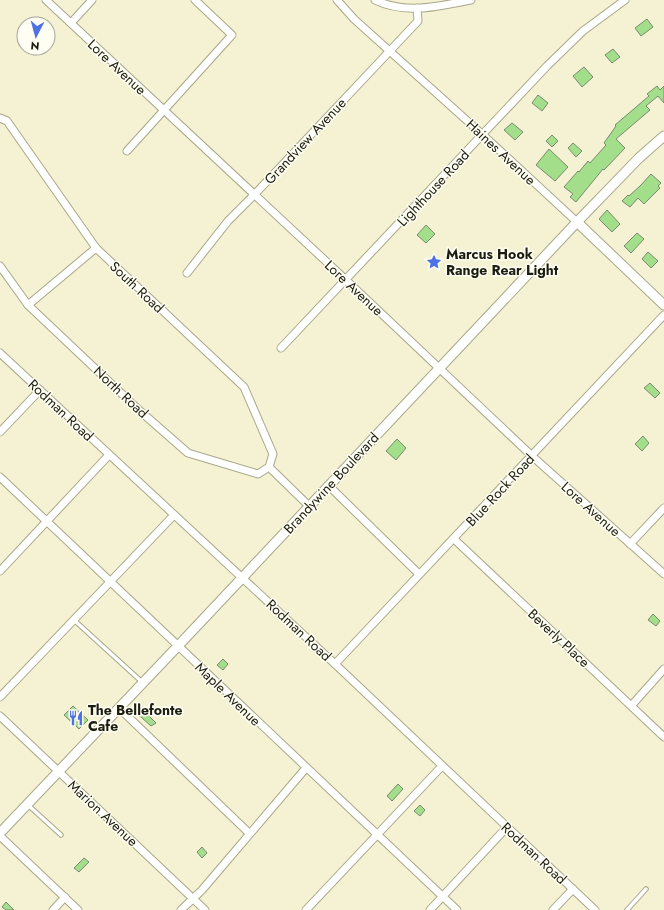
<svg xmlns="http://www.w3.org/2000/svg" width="664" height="910" font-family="Jost,sans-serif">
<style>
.building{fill:#a3de8b;stroke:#798a72}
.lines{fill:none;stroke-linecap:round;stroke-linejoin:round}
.service-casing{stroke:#a8a789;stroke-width:5.5}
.minor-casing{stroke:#a8a789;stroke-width:9}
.tertiary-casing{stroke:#a8a789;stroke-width:11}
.service{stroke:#fff;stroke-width:3.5}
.minor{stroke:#fff;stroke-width:7}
.tertiary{stroke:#fff;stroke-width:9}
.labels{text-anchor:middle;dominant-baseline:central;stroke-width:3;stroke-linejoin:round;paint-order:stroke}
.street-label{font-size:14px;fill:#1d1c11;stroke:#fffef2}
.poi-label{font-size:14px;font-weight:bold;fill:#1d1c11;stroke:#fffef2;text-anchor:start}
</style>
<rect width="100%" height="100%" fill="#f4f2d3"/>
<g class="building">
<path d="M 647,19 L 653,27 L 641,36 L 635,28 Z"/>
<path d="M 613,49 L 620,57 L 612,63 L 605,55 Z"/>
<path d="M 584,67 L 593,77 L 582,87 L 573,76 Z"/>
<path d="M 657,86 L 660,90 L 664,86 L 664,103 L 658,96 L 646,106 L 650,110 L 616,139 L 625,148 L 604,170 L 603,169 L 576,202 L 570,197 L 573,194 L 564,187 L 578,171 L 579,172 L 588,161 L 590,163 L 606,145 L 604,143 L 616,126 L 615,125 L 649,96 L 647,94 Z"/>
<path d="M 538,95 L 548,103 L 542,111 L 532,103 Z"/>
<path d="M 512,123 L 523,132 L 515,140 L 504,130 Z"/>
<path d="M 552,135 L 558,141 L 552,147 L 546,141 Z"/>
<path d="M 573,143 L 582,151 L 576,157 L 568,148 Z"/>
<path d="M 549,149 L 568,167 L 555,181 L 536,165 Z"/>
<path d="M 651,174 L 661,183 L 658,186 L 660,188 L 644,204 L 638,198 L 630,207 L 622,201 L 628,195 L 629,196 L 640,186 Z"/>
<path d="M 607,210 L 620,224 L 612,232 L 599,219 Z"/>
<path d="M 426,225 L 435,234 L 426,243 L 417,235 Z"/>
<path d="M 637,233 L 644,239 L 631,253 L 624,246 Z"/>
<path d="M 648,252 L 658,261 L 651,268 L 642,259 Z"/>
<path d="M 650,383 L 660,393 L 655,398 L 644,388 Z"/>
<path d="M 643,436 L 649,443 L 642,451 L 635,444 Z"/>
<path d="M 397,439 L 406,448 L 396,460 L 386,451 Z"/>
<path d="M 653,614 L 660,621 L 656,626 L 648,620 Z"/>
<path d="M 223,659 L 228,664 L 223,670 L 217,665 Z"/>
<path d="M 138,705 L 156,723 L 151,726 L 133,710 Z"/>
<path d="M 73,706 L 88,720 L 79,729 L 64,715 Z"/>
<path d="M 398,784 L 403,789 L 392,801 L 387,796 Z"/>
<path d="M 420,805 L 425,810 L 420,816 L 414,811 Z"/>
<path d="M 202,847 L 207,853 L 202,858 L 197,852 Z"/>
<path d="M 84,858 L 89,862 L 79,872 L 74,868 Z"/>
<path d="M 6,902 L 14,910 L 6,910 L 2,907 Z"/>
</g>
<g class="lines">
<g class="service-casing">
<g id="service">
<path d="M 74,620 L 142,682"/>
<path d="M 28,805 L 61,835"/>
<path d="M 627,910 L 646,889"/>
</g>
</g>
<g class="minor-casing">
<g id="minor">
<path d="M 46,0 L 346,280 L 532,456 L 664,574"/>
<path d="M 337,0 L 354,19 L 483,135 L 577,222"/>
<path d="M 375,0 C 406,15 439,6 471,0"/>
<path d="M 71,23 L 92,0"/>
<path d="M 0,118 L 7,121 L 96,248 L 244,387 L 273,454 L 269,467"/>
<path d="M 127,151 L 232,35 L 195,0"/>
<path d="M 0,266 L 28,305 L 140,411 L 188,453 L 258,474 L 269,467 L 309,506"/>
<path d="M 187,273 L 228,221 L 254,195 L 418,21 L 417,8"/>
<path d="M 28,305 L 96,248"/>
<path d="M 281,348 L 547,66 L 583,31 L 625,0"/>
<path d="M 0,353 L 335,664 L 595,910"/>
<path d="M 0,432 L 40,390"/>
<path d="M 0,477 L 457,910"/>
<path d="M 328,485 L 419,574"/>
<path d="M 454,539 L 664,737"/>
<path d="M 630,544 L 664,508"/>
<path d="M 0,571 L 109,455"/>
<path d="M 335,664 L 664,315"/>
<path d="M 0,697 L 174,515"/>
<path d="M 631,706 L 664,669"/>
<path d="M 119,708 L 249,833"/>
<path d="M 0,716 L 205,910"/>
<path d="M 0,836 L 78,910"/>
<path d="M 53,910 L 65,897"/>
<path d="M 181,910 L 202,890 L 306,768"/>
<path d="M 306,910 L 442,766"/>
<path d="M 430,910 L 507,827"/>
<path d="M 553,910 L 573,889"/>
</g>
</g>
<g class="tertiary-casing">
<g id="tertiary">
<path d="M 577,222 L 664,305"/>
<path d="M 0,833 L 178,646 L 577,222 L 639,158 L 664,136"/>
</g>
</g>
<use href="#service" class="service"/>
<use href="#minor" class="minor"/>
<use href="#tertiary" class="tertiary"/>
</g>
<defs>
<g id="sight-bare" transform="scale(1.2)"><path d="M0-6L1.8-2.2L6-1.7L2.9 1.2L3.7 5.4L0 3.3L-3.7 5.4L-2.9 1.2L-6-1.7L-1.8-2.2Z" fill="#4e71e5" stroke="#fffef2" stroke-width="2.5" paint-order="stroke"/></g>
<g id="restaurant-bare" transform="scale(1.2)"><path d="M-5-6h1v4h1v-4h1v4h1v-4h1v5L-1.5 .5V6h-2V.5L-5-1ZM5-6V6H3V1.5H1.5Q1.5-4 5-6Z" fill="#4e71e5" stroke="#fffef2" stroke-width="2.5" paint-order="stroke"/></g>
</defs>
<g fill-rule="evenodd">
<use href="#sight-bare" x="434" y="262"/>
<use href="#restaurant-bare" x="76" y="718"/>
</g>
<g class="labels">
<g class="street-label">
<text transform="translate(117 67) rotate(43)">Lore Avenue</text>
<text transform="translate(305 141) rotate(-47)">Grandview Avenue</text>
<text transform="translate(501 152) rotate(43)">Haines Avenue</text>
<text transform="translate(433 188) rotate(-47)">Lighthouse Road</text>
<text transform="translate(137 287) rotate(43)">South Road</text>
<text transform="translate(354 288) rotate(43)">Lore Avenue</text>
<text transform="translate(121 392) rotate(43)">North Road</text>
<text transform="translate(61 410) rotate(43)">Rodman Road</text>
<text transform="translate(331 483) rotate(-47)">Brandywine Boulevard</text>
<text transform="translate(500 490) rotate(-47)">Blue Rock Road</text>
<text transform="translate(591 509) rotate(42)">Lore Avenue</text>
<text transform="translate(299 630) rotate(43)">Rodman Road</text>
<text transform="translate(559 638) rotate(43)">Beverly Place</text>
<text transform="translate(228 694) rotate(44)">Maple Avenue</text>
<text transform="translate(103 813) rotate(43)">Marion Avenue</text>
<text transform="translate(534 853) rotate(43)">Rodman Road</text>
</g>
<g class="poi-label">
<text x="446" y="254">Marcus Hook<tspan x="446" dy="16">Range Rear Light</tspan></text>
<text x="88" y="710">The Bellefonte<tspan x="88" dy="16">Cafe</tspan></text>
</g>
</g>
<g transform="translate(36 36) rotate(186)"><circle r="19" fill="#fffef2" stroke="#a5a498"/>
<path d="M0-3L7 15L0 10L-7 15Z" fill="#4e71e5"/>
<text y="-6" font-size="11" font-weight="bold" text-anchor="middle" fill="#1d1c11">N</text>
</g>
</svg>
